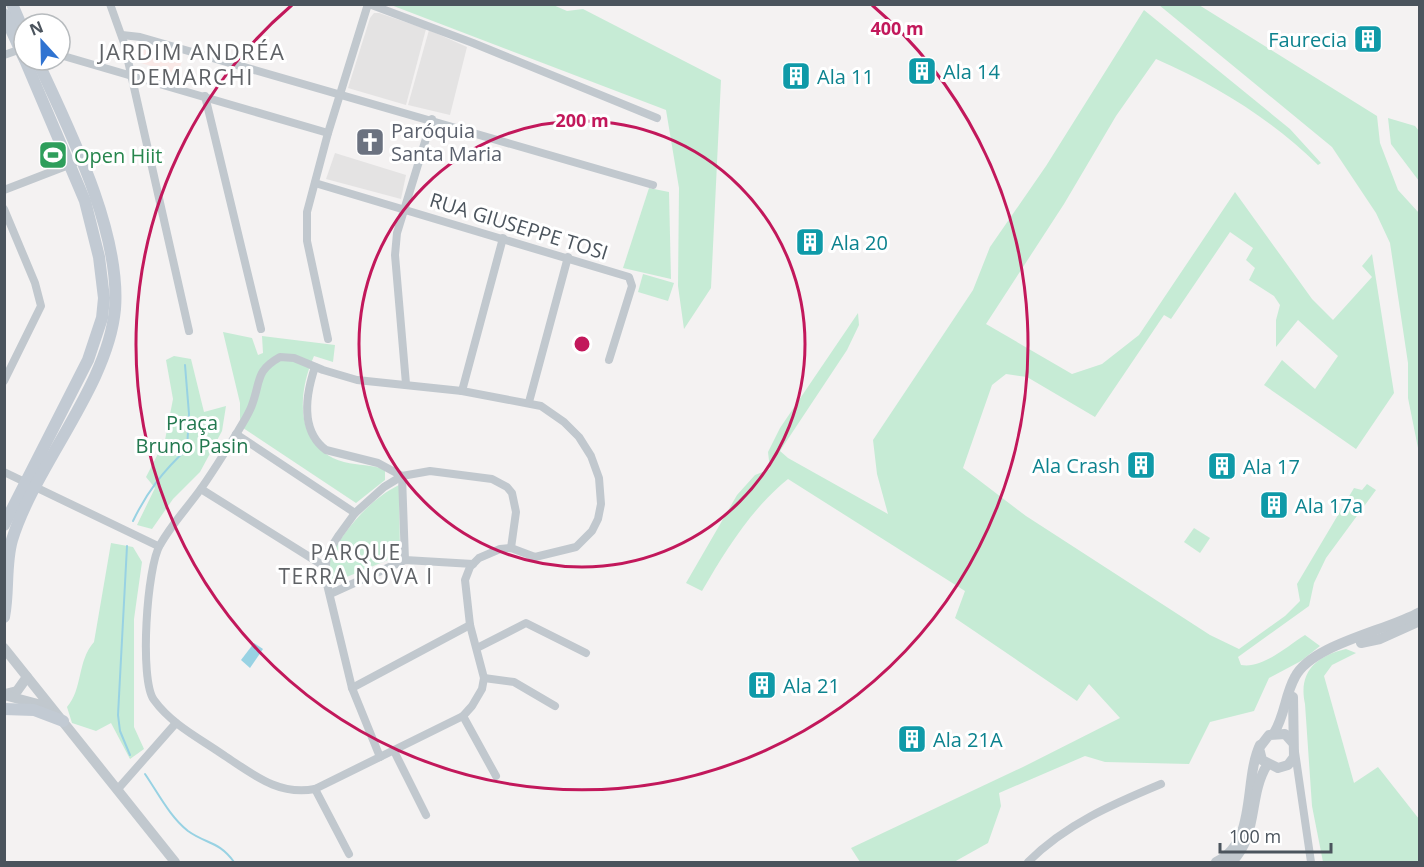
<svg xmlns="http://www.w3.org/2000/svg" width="1424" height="867" font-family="'Open Sans',sans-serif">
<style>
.education{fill:#e4e3e3}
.medical{fill:#f9e8e6}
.green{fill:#c6ebd5}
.water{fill:#98d2e3}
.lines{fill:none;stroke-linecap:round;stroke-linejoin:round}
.stream{stroke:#98d2e3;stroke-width:2}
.minor{stroke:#c1c8ce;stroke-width:8}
.tertiary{stroke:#c1c8ce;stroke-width:10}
.secondary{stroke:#c2cad3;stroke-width:12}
.ring{fill:none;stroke:#c2185b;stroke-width:3}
.labels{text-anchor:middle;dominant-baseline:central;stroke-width:6;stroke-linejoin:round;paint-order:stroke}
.culture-label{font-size:20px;fill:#0d838f;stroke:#fff;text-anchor:start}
.worship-label{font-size:20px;fill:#5b616d;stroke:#fff;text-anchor:start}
.leisure-label{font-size:20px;fill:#27864d;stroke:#fff;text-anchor:start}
.street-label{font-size:20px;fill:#4b545d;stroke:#fff}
.park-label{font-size:20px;fill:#23784f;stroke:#fff}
.neighbourhood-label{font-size:21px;letter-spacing:1.5px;fill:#5f6266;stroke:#fff}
.quarter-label{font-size:22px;letter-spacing:1.5px;fill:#5f6266;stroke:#fff}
.centre{fill:#c2185b;stroke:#fff;stroke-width:3}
.ring-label{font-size:18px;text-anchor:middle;font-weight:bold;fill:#c2185b;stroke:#fff;stroke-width:6;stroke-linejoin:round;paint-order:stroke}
</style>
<rect width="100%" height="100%" fill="#f4f2f2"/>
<g class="education">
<path d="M 374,13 L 379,13 L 426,29 L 406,105 L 348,88 L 370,18 Z"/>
<path d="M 429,30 L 467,47 L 450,115 L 408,105 Z"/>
<path d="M 335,153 L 406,175 L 401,199 L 326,179 Z"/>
</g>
<path class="medical" d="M 138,48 L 182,61 L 178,74 L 138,62 Z"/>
<g class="green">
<path d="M 551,4 L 567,11 L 583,9 L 721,80 L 711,288 L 684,329 L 678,286 L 679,188 L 666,110 L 391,5 Z"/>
<path d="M 1159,5 L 1199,5 L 1377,116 L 1380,143 L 1398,190 L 1419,213 L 1419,453 L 1408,398 L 1408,363 L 1390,243 L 1376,213 L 1332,147 Z"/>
<path d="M 1144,10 L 1290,129 L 1321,163 L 1318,165 C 1271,119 1216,85 1156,59 L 1116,116 L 1064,204 L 986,324 L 1072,374 L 1102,364 L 1139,335 L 1235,192 L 1312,299 L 1333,320 L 1372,277 L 1362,266 L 1372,254 L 1394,393 L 1356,449 L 1264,385 L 1282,360 L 1315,389 L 1338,356 L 1298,320 L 1276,347 L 1276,320 L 1280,305 L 1274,296 L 1249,280 L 1255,268 L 1246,260 L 1253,248 L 1230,232 L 1171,319 L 1164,315 L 1095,417 L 1027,377 L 1006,374 L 992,385 L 963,468 L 1026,516 L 1210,635 L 1239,649 L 1285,616 L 1300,601 L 1297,584 L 1354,488 L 1362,490 L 1367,484 L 1376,490 L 1326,558 L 1314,583 L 1309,606 L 1238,657 L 1241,665 C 1263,669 1287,646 1305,635 L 1320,646 L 1301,661 L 1269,678 L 1254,711 L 1210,722 L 1189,764 L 1105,762 L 1085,756 L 999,793 L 1001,806 L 988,843 L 954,862 L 860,862 L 851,848 L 1023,767 L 1120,718 L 1089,684 L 1077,701 L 955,618 L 965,591 L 788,479 C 751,509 726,550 702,591 L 686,583 L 737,495 L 755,475 L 770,469 L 768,452 L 780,428 L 858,313 L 859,325 L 847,350 L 780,451 L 788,458 L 888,514 L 877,474 L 873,440 L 973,290 L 990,247 L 1046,166 Z"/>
<path d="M 1388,118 L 1415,126 L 1419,131 L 1419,181 L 1391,144 Z"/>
<path d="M 649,188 L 669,192 L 671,279 L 623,268 Z"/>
<path d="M 643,274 L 674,283 L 668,301 L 638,292 Z"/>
<path d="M 223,332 L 252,338 L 258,355 L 263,353 L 262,336 L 335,345 L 333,362 L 314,356 C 297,394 294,448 344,462 C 359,466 372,464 385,470 L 385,480 L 356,503 L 240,426 L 240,403 Z"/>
<path d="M 174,356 L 191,359 L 204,412 L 226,406 L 222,431 L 200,472 L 173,499 L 152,529 L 137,525 L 155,488 L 146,477 L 165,440 L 173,399 L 166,360 Z"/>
<path d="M 399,485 L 400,555 L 332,583 L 327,562 C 343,532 368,500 399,485 Z"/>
<path d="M 1194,528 L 1210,538 L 1200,553 L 1184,542 Z"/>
<path d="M 111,543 L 133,547 L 142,562 L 134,619 L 134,727 L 144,749 L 130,759 L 111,723 L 96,731 L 72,723 L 67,707 C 83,689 77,661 94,642 Z"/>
<path d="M 1346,649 L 1356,653 L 1332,665 L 1324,676 L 1354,783 L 1378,767 L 1419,819 L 1419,862 L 1323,862 L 1312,806 L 1305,704 C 1298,672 1316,656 1346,649 Z"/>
</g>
<path class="water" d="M 254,643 L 263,649 L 250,668 L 241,660 Z"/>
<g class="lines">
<g class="stream">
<path d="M 133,521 C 147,492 163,471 187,449 L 189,414 L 185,365"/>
<path d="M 127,546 L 118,715 L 120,731 L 130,755"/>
<path d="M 145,774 C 158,793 170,817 188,831 C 206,844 219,841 234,862"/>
</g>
<g class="minor">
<path d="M 110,4 L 124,43 L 189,331"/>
<path d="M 369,4 L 473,43 L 657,118"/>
<path d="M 122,35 L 140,37 L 653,185"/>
<path d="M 4,55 L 24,48"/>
<path d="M 60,55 L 328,133"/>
<path d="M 205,96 L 261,329"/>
<path d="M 315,183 L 629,277 L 632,286 L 609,360"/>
<path d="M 4,190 L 74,163"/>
<path d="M 4,209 L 35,283 L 41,306 L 4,381"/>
<path d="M 328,339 L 307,241 L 307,212 L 328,133 L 368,4"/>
<path d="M 280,357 L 294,358 L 323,370 L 357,380 L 462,391 L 541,406 L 564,422 L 579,437 L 591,456 L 599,478 L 601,504 L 598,519 L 592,531 L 576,547 L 535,557 L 511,548 L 500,549 L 479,558 L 470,567 L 465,580 L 470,625 L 484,678 L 482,689 L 472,706 L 463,716 L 315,789 C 279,796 254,775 225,756 C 201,739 172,725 154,700 C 139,680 147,566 160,545 C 171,525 187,508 200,490 C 213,472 225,452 237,433 C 242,424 249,414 252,405 C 261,381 255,371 280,357 Z"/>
<path d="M 315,367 C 306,394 299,430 326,450 L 378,463 L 402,476"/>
<path d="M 406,384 L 395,255 L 397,233 L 432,119"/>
<path d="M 462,391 L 503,238"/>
<path d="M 529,402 L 568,257"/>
<path d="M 236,434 L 355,513"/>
<path d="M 4,472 L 158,546"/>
<path d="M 402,476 L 405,560"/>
<path d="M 201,489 L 324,566"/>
<path d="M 330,594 L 405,560 L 473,564"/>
<path d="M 477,648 L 526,623 L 586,653"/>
<path d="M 484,678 L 514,682 L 555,706"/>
<path d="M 352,688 L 470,625"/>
<path d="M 463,716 L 496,776"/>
<path d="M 394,751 L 426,815"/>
<path d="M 1295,752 L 1311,862"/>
<path d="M 380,757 L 352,688 L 325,576 L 327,554 L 339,535 L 355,513 L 384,487 L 402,476 L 430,471 L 492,479 L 507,487 L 512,493 L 516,512 L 511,548"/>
<path d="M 315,789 L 349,854"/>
<path d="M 117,790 L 176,723"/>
<path d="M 1028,862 C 1066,824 1113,804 1161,784"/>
</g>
<g class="tertiary">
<path d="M 1361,643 L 1380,639 L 1420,621"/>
<path d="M 4,648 L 175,862"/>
<path d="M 5,694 L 17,691 L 27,677"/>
<path d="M 4,695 L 49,707"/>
<path d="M 1293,697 L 1294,757 L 1288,765 L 1278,768 L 1262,760 L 1259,748 L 1269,735 L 1285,734 L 1293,743"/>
<path d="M 1274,733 C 1285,715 1285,695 1295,677 C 1312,644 1386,631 1420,612"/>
<path d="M 1216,862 C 1258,842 1243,781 1260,745"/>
<path d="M 1232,862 C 1259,834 1248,796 1267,765"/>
</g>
<g class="secondary">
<path d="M 12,4 L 24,32"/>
<path d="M 4,14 L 24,58"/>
<path d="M 4,525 L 88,360 L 102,318 L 104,298 L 99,257 L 85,201 L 25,60"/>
<path d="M 4,617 C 9,592 5,564 12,540 C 35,465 108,386 115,309 C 121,232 69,129 37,60"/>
<path d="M 4,709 L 34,710 L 63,721"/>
</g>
</g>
<g class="ring">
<circle cx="582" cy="344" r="223"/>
<path d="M872 5A446 446 0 1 1 292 5"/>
</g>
<defs>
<g id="building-square" transform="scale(1.5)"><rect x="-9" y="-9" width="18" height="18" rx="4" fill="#0f9aa8" stroke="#fff"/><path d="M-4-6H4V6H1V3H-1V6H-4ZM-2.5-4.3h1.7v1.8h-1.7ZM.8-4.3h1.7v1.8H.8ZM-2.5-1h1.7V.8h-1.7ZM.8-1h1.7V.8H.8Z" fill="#fff"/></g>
<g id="church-square" transform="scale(1.5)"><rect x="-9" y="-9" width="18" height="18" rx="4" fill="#6b7280" stroke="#fff"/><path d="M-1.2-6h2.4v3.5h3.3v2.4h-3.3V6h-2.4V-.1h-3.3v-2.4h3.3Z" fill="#fff"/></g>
<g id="stadium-square" transform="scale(1.5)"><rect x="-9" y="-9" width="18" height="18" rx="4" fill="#2e9e5b" stroke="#fff"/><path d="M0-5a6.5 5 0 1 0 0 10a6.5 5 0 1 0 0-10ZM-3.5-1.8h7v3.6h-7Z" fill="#fff"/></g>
</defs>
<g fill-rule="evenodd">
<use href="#building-square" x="1368" y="39"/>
<use href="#building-square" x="922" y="71"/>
<use href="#building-square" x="796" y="76"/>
<use href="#church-square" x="370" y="142"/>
<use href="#stadium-square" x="53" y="155"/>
<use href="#building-square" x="810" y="242"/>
<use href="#building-square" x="1141" y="465"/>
<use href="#building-square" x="1222" y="466"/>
<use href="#building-square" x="1274" y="505"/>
<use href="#building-square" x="762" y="685"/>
<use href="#building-square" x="912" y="739"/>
</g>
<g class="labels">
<g class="culture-label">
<text x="1347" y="39" text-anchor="end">Faurecia</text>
<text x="943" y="71">Ala 14</text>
<text x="817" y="76">Ala 11</text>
<text x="831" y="242">Ala 20</text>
<text x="1120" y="465" text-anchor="end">Ala Crash</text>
<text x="1243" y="466">Ala 17</text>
<text x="1295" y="505">Ala 17a</text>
<text x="783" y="685">Ala 21</text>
<text x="933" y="739">Ala 21A</text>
</g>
<g class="worship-label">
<text x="391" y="130">Paróquia<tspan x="391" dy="23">Santa Maria</tspan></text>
</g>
<g class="leisure-label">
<text x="74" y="155">Open Hiit</text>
</g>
<g class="street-label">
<text transform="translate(519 226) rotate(17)">RUA GIUSEPPE TOSI</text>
</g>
<g class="park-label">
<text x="192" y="422">Praça<tspan x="192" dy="23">Bruno Pasin</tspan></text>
</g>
<g class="neighbourhood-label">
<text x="356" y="552">PARQUE<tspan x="356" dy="24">TERRA NOVA I</tspan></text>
</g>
<g class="quarter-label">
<text x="192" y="51">JARDIM ANDRÉA<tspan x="192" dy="25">DEMARCHI</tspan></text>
</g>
</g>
<circle cx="582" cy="344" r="9" class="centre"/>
<g class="ring-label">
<text x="897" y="35">400 m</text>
<text x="582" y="127">200 m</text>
</g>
<rect width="1424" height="867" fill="none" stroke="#4b545d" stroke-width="12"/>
<g transform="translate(42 42) rotate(338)"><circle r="28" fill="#ffffff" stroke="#b7bbbe" stroke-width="1.5"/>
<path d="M0-4.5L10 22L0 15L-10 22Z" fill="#2f73d1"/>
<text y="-9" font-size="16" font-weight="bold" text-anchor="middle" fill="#4b545d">N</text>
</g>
<path d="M1220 843v9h111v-9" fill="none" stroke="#4b545d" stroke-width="3"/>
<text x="1229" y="843" font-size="18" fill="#4b545d" stroke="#ffffff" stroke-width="4.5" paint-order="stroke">100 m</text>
</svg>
